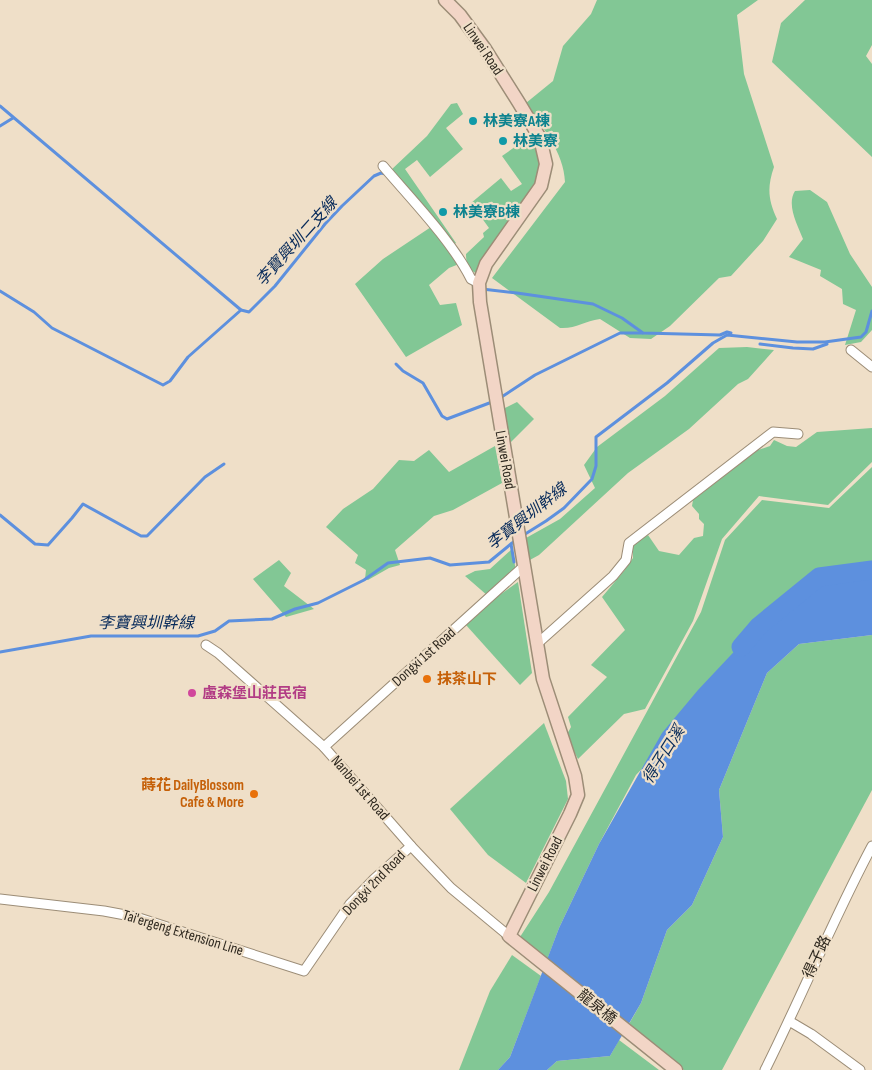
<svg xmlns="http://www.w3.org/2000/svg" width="872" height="1070" font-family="'Sofia Sans Condensed','Noto Sans TC',sans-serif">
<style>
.green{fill:#82c795}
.water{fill:#5d90de}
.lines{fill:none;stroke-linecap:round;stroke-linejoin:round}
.stream{stroke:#5d90de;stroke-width:3}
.river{stroke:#5d90de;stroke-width:19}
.street-casing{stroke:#9c8d77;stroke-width:11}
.secondary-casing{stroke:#9c8d77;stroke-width:15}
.street{stroke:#fff;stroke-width:9}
.secondary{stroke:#f2d5c6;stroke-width:12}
.culture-dot{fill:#0f9aa8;stroke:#efdfc8;stroke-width:2}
.food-dot{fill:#e8710a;stroke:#efdfc8;stroke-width:2}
.hotel-dot{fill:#d1479c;stroke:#efdfc8;stroke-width:2}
.labels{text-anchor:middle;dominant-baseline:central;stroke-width:4.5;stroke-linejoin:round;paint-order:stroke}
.street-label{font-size:15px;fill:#2e281f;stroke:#efdfc8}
.culture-label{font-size:15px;font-weight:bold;fill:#0d838f;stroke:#efdfc8;text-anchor:start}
.food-label{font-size:15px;font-weight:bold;fill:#c56008;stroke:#efdfc8;text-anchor:start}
.hotel-label{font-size:15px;font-weight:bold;fill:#b23c85;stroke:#efdfc8;text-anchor:start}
.water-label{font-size:16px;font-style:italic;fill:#072a5a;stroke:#efdfc8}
</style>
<rect width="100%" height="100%" fill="#efdfc8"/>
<g class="green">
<path d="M 597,0 L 758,0 L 737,15 L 744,74 L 774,167 C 767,187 768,200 777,219 L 763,241 L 731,276 L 719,278 L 670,326 L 651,339 L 630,338 L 600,319 C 584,321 576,329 560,328 L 492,278 L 565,182 C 564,152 542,127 526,103 L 553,81 L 563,46 L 591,14 Z"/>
<path d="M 805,0 L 872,0 L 872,45 L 866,56 L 872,64 L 872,157 L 772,62 L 781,23 Z"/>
<path d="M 457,103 L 463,114 L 446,128 L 463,149 L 430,177 L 417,160 L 405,169 L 456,243 L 453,245 L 390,171 L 427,136 L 451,104 Z"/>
<path d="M 532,135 L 538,147 L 542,166 L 539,186 L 477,274 C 468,269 466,264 466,254 L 484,237 L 483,233 L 489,228 L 471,203 L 501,178 L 511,191 L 522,184 L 502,156 Z"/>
<path d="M 810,190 L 827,202 L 850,254 L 872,287 L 872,330 L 861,342 L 845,345 L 856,310 L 843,304 L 842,289 L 820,276 L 821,270 L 789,257 L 803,239 C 798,226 786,205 795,191 Z"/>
<path d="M 431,227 L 459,264 L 449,268 L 429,285 L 440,305 L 456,303 L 462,325 L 406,357 L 355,284 L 383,259 Z"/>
<path d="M 747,347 L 774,350 L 748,379 L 738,384 L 689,429 L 628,473 L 539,555 L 528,561 L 525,545 L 526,538 L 560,519 L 595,488 L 584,465 L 597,447 L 665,396 L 719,348 Z"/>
<path d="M 517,402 L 534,419 L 511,442 L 507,444 L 502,413 L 505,408 Z"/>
<path d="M 872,428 L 872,462 L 828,505 L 759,496 L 722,539 L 693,621 L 645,709 L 624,714 L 578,759 L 566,736 L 571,727 L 568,717 L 607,677 L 591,665 L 625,630 L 602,597 L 624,571 L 633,558 L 633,544 L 648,535 L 659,551 L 679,555 L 694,538 L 703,536 L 704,524 L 699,519 L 699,514 L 692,506 L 693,500 L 758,450 L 770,446 L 774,440 L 787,446 L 796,447 L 817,432 Z"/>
<path d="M 495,446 L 502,483 L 453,510 L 434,516 L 395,550 L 400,565 L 389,568 L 368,580 L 365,579 L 366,570 L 355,563 L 358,555 L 326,527 L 343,509 L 373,489 L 399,460 L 414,461 L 429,450 L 449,472 Z"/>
<path d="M 872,467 L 872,568 L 811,588 L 636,775 L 599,844 L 559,928 L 547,960 L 520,937 L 549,892 L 701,612 L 725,540 L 762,500 L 829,508 Z"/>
<path d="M 512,549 L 516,571 L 488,596 L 465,576 L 475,571 L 490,569 Z"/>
<path d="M 279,560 L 291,573 L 284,586 L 314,609 L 286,617 L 253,579 Z"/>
<path d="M 518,582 L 532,673 L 520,685 L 466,625 L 491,601 Z"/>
<path d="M 872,635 L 872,790 L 722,1070 L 684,1070 L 629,1024 L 641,1003 L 667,930 L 692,905 L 723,837 L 719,790 L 767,673 L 799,644 Z"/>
<path d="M 544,723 L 566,781 L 568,799 L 526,883 L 488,855 L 450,809 Z"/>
<path d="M 512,955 L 541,976 L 510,1057 L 498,1070 L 459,1070 L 490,991 Z"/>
<path d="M 619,1040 L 659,1070 L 547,1070 L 557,1061 L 610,1056 Z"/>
</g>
<path class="water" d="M 872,568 L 872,635 L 799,644 L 767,673 L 719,790 L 723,837 L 692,905 L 667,930 L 641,1003 L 610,1056 L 557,1061 L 547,1070 L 498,1070 L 510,1057 L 559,928 L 599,844 L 662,733 L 698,690 L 761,623 L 811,588 Z"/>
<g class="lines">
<g class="stream">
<path d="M 0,106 L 241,310 L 249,312 L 275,286 L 325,224 L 342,206 L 374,176 L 381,173 L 386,174"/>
<path d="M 0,126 L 13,118"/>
<path d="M 482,289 L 517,293 L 593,304 L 622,318 L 643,333 L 720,335 L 727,332 L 731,333"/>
<path d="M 0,291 L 34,312 L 52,328 L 163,385 L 170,381 L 188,357 L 241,310"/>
<path d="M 760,344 L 793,348 L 813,349 L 827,344"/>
<path d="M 396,364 L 403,371 L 423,383 L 442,416 L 447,419 L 492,402"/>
<path d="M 500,398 L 535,375 L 620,333 L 642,333"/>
<path d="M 0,515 L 35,544 L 48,545 L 72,518 L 83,504 L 141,536 L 147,536 L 205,477 L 224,464"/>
<path d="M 522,536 L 546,521 L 564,508 L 592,479 L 596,466 L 596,437 L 667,383 L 713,343 L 727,335 L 797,342 L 825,342 L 861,337 L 866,332 L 872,311"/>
<path d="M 511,544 L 514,562"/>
<path d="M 0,652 L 91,636 L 198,636 L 215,631 L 229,621 L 272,619 L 295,609 L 318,603 L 364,580 L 388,563 L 430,558 L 450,565 L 489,562 L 517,539"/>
</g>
<path class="river" d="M 741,647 L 759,626 L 819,577 L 872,570"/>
<g class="street-casing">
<g id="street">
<path d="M 383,166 C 411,199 452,241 471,279 L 479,283"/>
<path d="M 851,350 L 872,367"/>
<path d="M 538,643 L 613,576 L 626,560 L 629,543 L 773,432 L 798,434"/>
<path d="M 206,645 L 218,653 L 324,747 L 411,846 L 451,888 L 509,936"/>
<path d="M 324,747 L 523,567"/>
<path d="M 0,899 L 104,911 L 136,917 L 304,971 L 350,904 L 374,879 L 411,846"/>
<path d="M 789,1021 L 811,1034 L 860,1070"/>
<path d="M 765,1070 C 802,996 833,919 872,846"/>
</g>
</g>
<g class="secondary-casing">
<path id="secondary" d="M 445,0 L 460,15 L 485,49 L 519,103 L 540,138 L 546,164 L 541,186 L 486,264 L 479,283 L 480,302 L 543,679 L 575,776 L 578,795 L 570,814 L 509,936 L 676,1070"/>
</g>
<use href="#street" class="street"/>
<use href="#secondary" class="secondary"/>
</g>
<g class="culture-dot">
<circle cx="473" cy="121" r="5"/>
<circle cx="503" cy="141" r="5"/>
<circle cx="443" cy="212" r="5"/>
</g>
<g class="food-dot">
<circle cx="427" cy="679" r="5"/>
<circle cx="254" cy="794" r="5"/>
</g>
<circle class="hotel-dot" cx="192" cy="693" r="5"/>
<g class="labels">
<g class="street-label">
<text transform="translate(483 49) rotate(56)">Linwei Road</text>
<text transform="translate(505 460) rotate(80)">Linwei Road</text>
<text transform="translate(424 657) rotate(-42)">Dongxi 1st Road</text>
<text transform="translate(360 788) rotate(49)">Nanbei 1st Road</text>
<text transform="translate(545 864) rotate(-63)">Linwei Road</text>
<text transform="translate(374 883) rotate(-46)">Dongxi 2nd Road</text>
<text transform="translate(183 933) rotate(17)">Tai'ergeng Extension Line</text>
<text transform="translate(817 957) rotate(-65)">得子路</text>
<text transform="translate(597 1007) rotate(39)">龍泉橋</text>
</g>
<g class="culture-label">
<text x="483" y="121">林美寮A棟</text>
<text x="513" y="141">林美寮</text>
<text x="453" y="212">林美寮B棟</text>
</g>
<g class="food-label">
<text x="437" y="679">抹茶山下</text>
<text x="244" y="785" text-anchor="end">蒔花 DailyBlossom<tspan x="244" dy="17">Cafe &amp; More</tspan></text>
</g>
<g class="hotel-label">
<text x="202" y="693">盧森堡山莊民宿</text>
</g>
<g class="water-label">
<text transform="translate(297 242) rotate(-48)">李寶興圳二支線</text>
<text transform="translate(527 517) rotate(-38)">李寶興圳幹線</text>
<text x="146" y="623">李寶興圳幹線</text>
<text transform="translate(664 755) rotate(-58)">得子口溪</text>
</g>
</g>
</svg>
